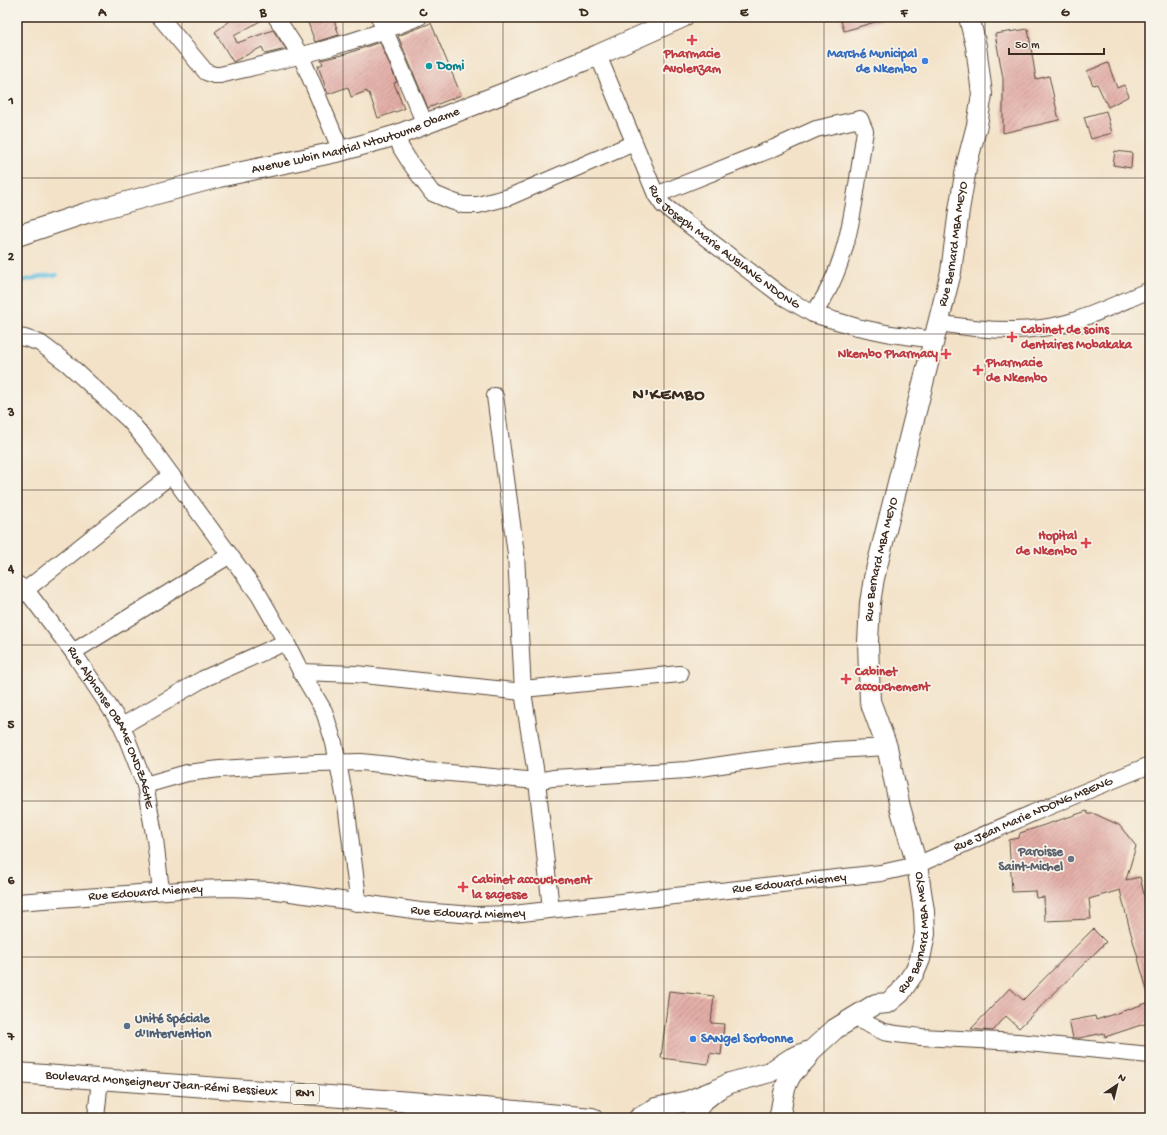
<svg xmlns="http://www.w3.org/2000/svg" width="1167" height="1135" font-family="'Gochi Hand',sans-serif">
<style>
.lines{fill:none;stroke-linecap:round;stroke-linejoin:round}
.stream{stroke:#61bedf;stroke-width:4}
.building{fill:url(#building-hatch)}
.minor-casing{stroke:#574638;stroke-width:18}
.major-casing{stroke:#574638;stroke-width:22}
.minor{stroke:#fff;stroke-width:16}
.major{stroke:#fff;stroke-width:20}
.grid{fill:none;stroke:#3b2a1e;stroke-width:1;stroke-opacity:0.55}
.health-dot{fill:#e0444e;stroke:#f7f3e8;stroke-width:1.5}
.shop-dot{fill:#3f7fe0;stroke:#f7f3e8;stroke-width:1.5}
.culture-dot{fill:#0f9aa8;stroke:#f7f3e8;stroke-width:1.5}
.worship-dot{fill:#6b7280;stroke:#f7f3e8;stroke-width:1.5}
.service-dot{fill:#5c6f8a;stroke:#f7f3e8;stroke-width:1.5}
.labels{text-anchor:middle;dominant-baseline:central;stroke-width:3.5;stroke-linejoin:round;paint-order:stroke}
.shield{fill:#f7f3e8;stroke:#73665b;stroke-width:1}
.shield-label{font-size:12px;font-weight:bold;fill:#3b2a1e}
.health-label{font-size:13px;font-weight:bold;fill:#be3a42;stroke:#f7f3e8;text-anchor:start}
.shop-label{font-size:13px;font-weight:bold;fill:#366cbe;stroke:#f7f3e8;text-anchor:end}
.culture-label{font-size:13px;font-weight:bold;fill:#0d838f;stroke:#f7f3e8;text-anchor:start}
.street-label{font-size:13px;fill:#3b2a1e;stroke:#f7f3e8}
.worship-label{font-size:13px;font-weight:bold;fill:#5b616d;stroke:#f7f3e8;text-anchor:end}
.service-label{font-size:13px;font-weight:bold;fill:#4e5e75;stroke:#f7f3e8;text-anchor:start}
.district-label{font-size:17px;font-weight:bold;letter-spacing:1px;fill:#3b2a1e;stroke:#f7f3e8}
.neatline{fill:none;stroke:#3b2a1e;stroke-width:1.5}
.grid-label{font-size:13px;text-anchor:middle;font-weight:bold;fill:#3b2a1e}
</style>
<defs>
<pattern id="building-hatch" width="6" height="6" patternUnits="userSpaceOnUse"><rect width="6" height="6" fill="#e3aea7"/><path d="M-1 1l2-2M0 6l6-6M5 7l2-2" fill="none" stroke="#b98e87"/></pattern>
</defs>
<rect width="100%" height="100%" fill="#f7f3e8"/>
<filter id="ink" filterUnits="userSpaceOnUse"><feTurbulence type="fractalNoise" baseFrequency=".025" numOctaves="2"/><feDisplacementMap in="SourceGraphic" scale="8" xChannelSelector="R" yChannelSelector="G"/><feConvolveMatrix kernelMatrix="1 2 1 2 8 2 1 2 1" color-interpolation-filters="sRGB"/></filter>
<filter id="wash" filterUnits="userSpaceOnUse"><feTurbulence type="fractalNoise" baseFrequency=".012" numOctaves="4" result="noise"/><feDisplacementMap in="SourceGraphic" scale="16" xChannelSelector="R" yChannelSelector="G"/><feGaussianBlur stdDeviation="0.9" result="paint"/><feColorMatrix in="noise" values="0 0 0 0 0 0 0 0 0 0 0 0 0 0 0 0 0 1.4 0 .05"/><feComposite in="paint" operator="in"/></filter>
<g filter="url(#wash)">
<rect width="100%" height="100%" fill="#f3e2c8"/>
<g class="lines">
<path class="stream" d="M 17,282 L 45,276 L 57,275"/>
</g>
<g id="blocks">
<g class="building">
<path d="M 235,17 L 267,17 L 234,36 L 237,43 L 273,30 L 286,49 L 265,54 L 262,47 L 233,62 L 215,32 Z"/>
<path d="M 306,17 L 333,17 L 339,35 L 315,42 Z"/>
<path d="M 840,17 L 881,17 L 882,20 L 844,31 Z"/>
<path d="M 431,23 L 461,95 L 428,108 L 398,36 Z"/>
<path d="M 1028,29 L 1036,79 L 1049,76 L 1059,120 L 1003,133 L 1003,78 L 995,34 Z"/>
<path d="M 380,42 L 397,82 L 394,83 L 404,109 L 378,118 L 369,93 L 367,93 L 367,91 L 351,97 L 348,87 L 328,94 L 318,66 L 323,64 L 321,60 L 346,54 Z"/>
<path d="M 1108,63 L 1117,88 L 1124,85 L 1129,96 L 1108,107 L 1097,84 L 1093,85 L 1087,71 Z"/>
<path d="M 1106,111 L 1112,133 L 1091,139 L 1084,117 Z"/>
<path d="M 1115,151 L 1132,153 L 1131,168 L 1113,165 Z"/>
<path d="M 1087,811 L 1088,814 L 1095,814 L 1119,825 L 1136,846 L 1126,880 L 1140,877 L 1150,920 L 1150,990 L 1147,990 L 1130,930 L 1120,890 L 1089,899 L 1091,919 L 1045,921 L 1044,897 L 1036,898 L 1035,891 L 1012,892 L 1009,840 L 1019,838 L 1020,833 Z"/>
<path d="M 1093,929 L 1106,942 L 1019,1028 L 1006,1016 L 993,1031 L 971,1029 L 1010,988 L 1023,1000 Z"/>
<path d="M 669,991 L 714,996 L 711,1023 L 724,1024 L 721,1055 L 710,1053 L 708,1064 L 661,1058 Z"/>
<path d="M 1150,1002 L 1150,1022 L 1105,1037 L 1104,1033 L 1079,1038 L 1073,1038 L 1069,1021 L 1095,1016 L 1096,1020 Z"/>
</g>
</g>
</g>
<g filter="url(#ink)">
<use href="#blocks" fill-opacity="0" stroke="#574638" stroke-width="1"/>
<g class="lines">
<g class="minor-casing">
<g id="minor">
<path d="M 160,17 L 206,72 L 214,75 L 220,75 C 287,59 355,44 419,17"/>
<path d="M 276,17 L 301,56 L 341,151"/>
<path d="M 379,17 L 425,124"/>
<path id="s1" d="M 598,55 L 656,195 L 663,205 L 782,296 L 813,314 L 857,327 L 891,334 L 935,340"/>
<path d="M 397,135 L 401,148 L 411,164 L 432,193 L 451,201 L 463,205 L 478,205 L 509,197 L 634,143"/>
<path d="M 656,195 L 774,148 L 816,129 L 860,119 L 865,131 C 855,192 852,263 813,314"/>
<path d="M 939,323 C 978,330 1028,334 1067,323 C 1095,315 1123,301 1150,290"/>
<path d="M 17,337 L 25,338 L 40,343 L 68,364 L 129,420 L 148,443 L 259,595 L 286,642 L 301,672 L 324,711 L 334,743 L 346,804 L 357,890 L 356,903"/>
<path d="M 495,396 L 516,554 L 523,692 L 537,781 L 551,909"/>
<path id="s2" d="M 17,584 L 26,590 L 73,652 L 122,726 L 145,785 L 155,839 L 161,891"/>
<path d="M 18,596 L 171,475"/>
<path d="M 73,652 L 230,555"/>
<path d="M 301,672 L 355,674 L 523,692"/>
<path d="M 523,689 L 680,674"/>
<path d="M 122,726 L 203,679 L 286,642"/>
<path d="M 145,785 L 187,773 L 220,769 L 316,763 L 361,762 L 390,765 L 428,771 L 537,781 L 553,778 L 687,770 L 748,761 L 835,750 L 887,747"/>
<path id="s3" d="M 17,902 L 194,889 L 230,888 L 269,890 L 420,911 L 475,915 L 513,914 L 881,873 L 917,865 L 1033,813 L 1150,765"/>
<path d="M 855,1018 L 884,1032 L 896,1034 L 921,1037 L 1018,1042 L 1150,1055"/>
<path d="M 96,1118 L 100,1079"/>
</g>
</g>
<g class="major-casing">
<g id="major">
<path id="s4" d="M 17,236 L 86,213 L 219,177 L 341,151 L 397,135 L 512,90 L 598,55 L 683,17"/>
<path id="s5" d="M 17,1073 L 451,1105 L 592,1118"/>
<path d="M 639,1118 L 656,1108 L 688,1101 L 711,1092"/>
<path id="s6" d="M 693,1118 L 696,1110 L 704,1100 L 718,1089 L 730,1083 L 770,1072 L 792,1058 L 812,1050 L 835,1029 L 876,1004 L 888,1003 L 900,993 L 915,971 L 920,959 L 925,934 L 924,911 L 917,865 L 900,807 L 887,747 L 870,701 L 868,642 L 870,603 L 874,578 L 951,272 L 959,210 L 967,163 L 977,125 L 982,94 L 976,46 L 969,17"/>
<path d="M 779,1118 C 783,1105 782,1091 789,1079 C 793,1069 804,1064 809,1055"/>
</g>
</g>
<use href="#minor" class="minor"/>
<use href="#major" class="major"/>
</g>
</g>
<path class="grid" d="M 182,17 L 182,1118M 343,17 L 343,1118M 503,17 L 503,1118M 664,17 L 664,1118M 824,17 L 824,1118M 985,17 L 985,1118M 17,178 L 1150,178M 17,334 L 1150,334M 17,490 L 1150,490M 17,645 L 1150,645M 17,801 L 1150,801M 17,957 L 1150,957"/>
<g class="health-dot">
<path d="M690 34h4v4h4v4h-4v4h-4v-4h-4v-4h4z"/>
<path d="M1010 331h4v4h4v4h-4v4h-4v-4h-4v-4h4z"/>
<path d="M944 348h4v4h4v4h-4v4h-4v-4h-4v-4h4z"/>
<path d="M976 364h4v4h4v4h-4v4h-4v-4h-4v-4h4z"/>
<path d="M1084 537h4v4h4v4h-4v4h-4v-4h-4v-4h4z"/>
<path d="M844 673h4v4h4v4h-4v4h-4v-4h-4v-4h4z"/>
<path d="M461 881h4v4h4v4h-4v4h-4v-4h-4v-4h4z"/>
</g>
<g class="shop-dot">
<circle cx="925" cy="61" r="4"/>
<circle cx="693" cy="1039" r="4"/>
</g>
<circle class="culture-dot" cx="429" cy="66" r="4"/>
<circle class="worship-dot" cx="1071" cy="859" r="4"/>
<circle class="service-dot" cx="127" cy="1026" r="4"/>
<g class="labels">
<rect class="shield" x="291" y="1084" width="28" height="20" rx="3"/>
<g class="shield-label">
<text x="305" y="1094">RN1</text>
</g>
<g class="health-label">
<text x="692" y="54" text-anchor="middle">Pharmacie<tspan x="692" dy="15">Avolenzam</tspan></text>
<text x="1021" y="330">Cabinet de soins<tspan x="1021" dy="15">dentaires Mobakaka</tspan></text>
<text x="938" y="354" text-anchor="end">Nkembo Pharmacy</text>
<text x="986" y="363">Pharmacie<tspan x="986" dy="15">de Nkembo</tspan></text>
<text x="1077" y="536" text-anchor="end">Hopital<tspan x="1077" dy="15">de Nkembo</tspan></text>
<text x="855" y="672">Cabinet<tspan x="855" dy="15">accouchement</tspan></text>
<text x="472" y="880">Cabinet accouchement<tspan x="472" dy="15">la sagesse</tspan></text>
</g>
<g class="shop-label">
<text x="917" y="54">Marché Municipal<tspan x="917" dy="15">de Nkembo</tspan></text>
<text x="701" y="1039" text-anchor="start">SANgel Sorbonne</text>
</g>
<g class="culture-label">
<text x="437" y="66">Domi</text>
</g>
<g class="street-label">
<text stroke="none"><textPath href="#s4" startOffset="352">Avenue Lubin Martial Ntoutoume Obame</textPath></text>
<text stroke="none"><textPath href="#s1" startOffset="237">Rue Joseph Marie AUBIANG NDONG</textPath></text>
<text stroke="none"><textPath href="#s6" startOffset="1021">Rue Bernard MBA MEYO</textPath></text>
<text stroke="none"><textPath href="#s6" startOffset="697">Rue Bernard MBA MEYO</textPath></text>
<text stroke="none"><textPath href="#s2" startOffset="174">Rue Alphonse OBAME ONDZAGHE</textPath></text>
<text stroke="none"><textPath href="#s3" startOffset="1032">Rue Jean Marie NDONG MBENG</textPath></text>
<text stroke="none"><textPath href="#s3" startOffset="776">Rue Edouard Miemey</textPath></text>
<text stroke="none"><textPath href="#s3" startOffset="129">Rue Edouard Miemey</textPath></text>
<text stroke="none"><textPath href="#s3" startOffset="453">Rue Edouard Miemey</textPath></text>
<text stroke="none"><textPath href="#s6" startOffset="313">Rue Bernard MBA MEYO</textPath></text>
<text stroke="none"><textPath href="#s5" startOffset="145">Boulevard Monseigneur Jean-Rémi Bessieux</textPath></text>
</g>
<g class="worship-label">
<text x="1063" y="852">Paroisse<tspan x="1063" dy="15">Saint-Michel</tspan></text>
</g>
<g class="service-label">
<text x="135" y="1019">Unité Spéciale<tspan x="135" dy="15">d'Intervention</tspan></text>
</g>
<g class="district-label">
<text x="669" y="396">N'KEMBO</text>
</g>
</g>
<rect width="1167" height="1135" fill="none" stroke="#f7f3e8" stroke-width="44"/>
<g transform="translate(1117 1085) rotate(35)" stroke="#f7f3e8" stroke-width="3" paint-order="stroke">
<path d="M0-3L7 15L0 10L-7 15Z" fill="#3b2a1e"/>
<text y="-6" font-size="11" font-weight="bold" text-anchor="middle" fill="#3b2a1e">N</text>
</g>
<path d="M1009 48v6h95v-6" fill="none" stroke="#3b2a1e" stroke-width="2"/>
<text x="1015" y="48" font-size="12" fill="#3b2a1e" stroke="#f7f3e8" stroke-width="3" paint-order="stroke">50 m</text>
<rect x="22" y="22" width="1123" height="1091" class="neatline"/>
<g class="grid-label">
<text x="102" y="16">A</text>
<text x="263" y="16">B</text>
<text x="423" y="16">C</text>
<text x="584" y="16">D</text>
<text x="744" y="16">E</text>
<text x="904" y="16">F</text>
<text x="1065" y="16">G</text>
<text x="11" y="104">1</text>
<text x="11" y="260">2</text>
<text x="11" y="416">3</text>
<text x="11" y="572">4</text>
<text x="11" y="728">5</text>
<text x="11" y="884">6</text>
<text x="11" y="1040">7</text>
</g>
</svg>
